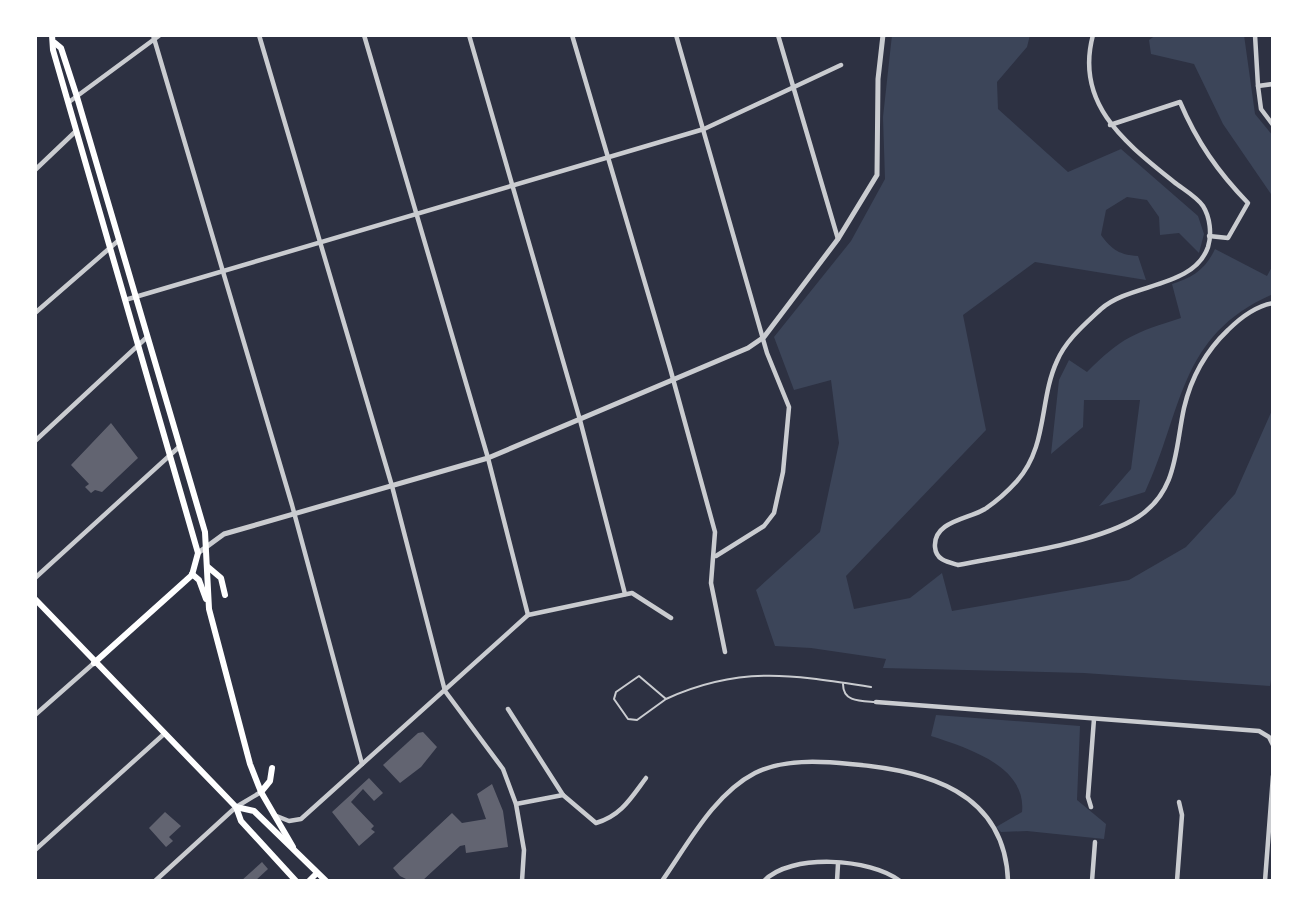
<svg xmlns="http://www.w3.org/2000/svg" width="1308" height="916" font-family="'Open Sans',sans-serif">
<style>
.green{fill:#3c4559}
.building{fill:#626471}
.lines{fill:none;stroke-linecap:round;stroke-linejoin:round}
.service{stroke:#caccd0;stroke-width:2}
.minor{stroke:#caccd0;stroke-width:4.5}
.tertiary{stroke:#caccd0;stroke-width:5}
.secondary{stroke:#fff;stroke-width:6}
.primary{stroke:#fff;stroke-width:6}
</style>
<rect width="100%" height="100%" fill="#2d3142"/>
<g class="green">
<path d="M 892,35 L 1030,35 L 1027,47 L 997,82 L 998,109 L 1068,172 L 1121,149 L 1198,216 L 1204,234 L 1199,253 L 1179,233 L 1160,235 L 1159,217 L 1147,200 L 1127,197 L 1106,210 L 1101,235 C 1112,250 1120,255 1138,256 L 1146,280 L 1035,262 L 963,315 L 986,430 L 846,576 L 854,609 L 910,598 L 942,573 L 952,611 L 1129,580 L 1186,547 L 1235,494 L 1273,408 L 1273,667 L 1270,686 L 1084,673 L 883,668 L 886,659 L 811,648 L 775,646 L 756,590 L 820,532 L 839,443 L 831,380 L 794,390 L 774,337 L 851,241 L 885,179 L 883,117 Z"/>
<path d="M 1156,35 L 1244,35 L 1255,114 L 1273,136 L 1273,197 L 1223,124 L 1194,64 L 1151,54 L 1149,40 Z"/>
<path d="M 1215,249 L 1267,276 L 1273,265 L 1273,294 C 1178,335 1183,411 1145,492 L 1099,506 L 1131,469 L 1140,400 L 1084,400 L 1083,427 L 1051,454 L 1059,380 L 1069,360 L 1087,372 C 1122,337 1134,333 1181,318 L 1172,284 C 1192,278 1206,269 1215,249 Z"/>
<path d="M 936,715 L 1080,726 L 1077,800 L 1106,824 L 1104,839 L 1027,831 L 1001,832 L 996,827 L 1022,812 C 1027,765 964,747 931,736 Z"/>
</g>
<g class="building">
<path d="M 111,423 L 138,458 L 102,492 L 95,490 L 91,493 L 85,487 L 89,484 L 71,465 Z"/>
<path d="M 423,732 L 437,747 L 421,767 L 400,783 L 383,765 L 418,733 Z"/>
<path d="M 369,778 L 383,793 L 374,801 L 363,789 L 351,802 L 374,826 L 371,829 L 375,832 L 359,846 L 332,812 Z"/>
<path d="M 492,784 L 503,811 L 508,847 L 466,853 L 465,845 L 460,846 L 422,881 L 410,881 L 400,876 L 393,868 L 452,813 L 462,823 L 486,819 L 477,794 Z"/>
<path d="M 165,812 L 181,826 L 169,837 L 173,841 L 166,847 L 149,828 Z"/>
<path d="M 262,862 L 268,869 L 255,881 L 241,881 Z"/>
</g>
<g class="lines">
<g class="service">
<path d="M 843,684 C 843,702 860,701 875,702"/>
<path d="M 666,699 L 637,720 L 628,719 L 614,699 L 616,692 L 639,676 L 666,699 C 740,665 794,675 871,687"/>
</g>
<g class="minor">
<path d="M 153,35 L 292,505 L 362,764"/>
<path d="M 259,35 L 392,486 L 445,691 L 503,769 L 516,804 L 524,850 L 522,881"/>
<path d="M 364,35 L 488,458 L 528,615"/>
<path d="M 469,35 L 580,420 L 625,594"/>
<path d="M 572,35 L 670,368 L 715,532 L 711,583 L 725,652"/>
<path d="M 676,35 L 767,353 L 789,407 L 783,472 L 774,513 L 764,526 L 716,556"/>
<path d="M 778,35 L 838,239"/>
<path d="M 1093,35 C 1074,105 1127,144 1174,182 C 1183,189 1197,197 1203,206 C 1210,217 1212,234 1208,247 C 1194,288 1130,283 1101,309 C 1084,325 1066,340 1057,361 C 1039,400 1048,446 1017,481 C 1008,491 997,501 985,509 C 969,519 933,521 935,547 C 936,560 947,562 958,565 C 1007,555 1096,544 1138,517 C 1178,491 1175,449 1184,408 C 1191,378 1206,351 1228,330 C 1240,318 1256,306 1273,303"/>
<path d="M 1255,35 L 1258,86 L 1273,84"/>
<path d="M 1258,86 L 1261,109 L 1273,125"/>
<path d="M 69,102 L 160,35"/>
<path d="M 1110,125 L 1180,102 C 1197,142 1218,172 1248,203 L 1228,238 L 1209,236"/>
<path d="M 35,170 L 76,131"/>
<path d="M 125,300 L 704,129 L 841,65"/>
<path d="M 35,313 L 119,240"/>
<path d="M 35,441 L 146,338"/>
<path d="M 35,578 L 179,447"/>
<path d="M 876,702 L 1259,731 L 1269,737 L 1273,745"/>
<path d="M 508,709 L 563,795"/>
<path d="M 35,715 L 94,663"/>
<path d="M 516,804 L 563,795 L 596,823 C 621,816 631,798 646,778"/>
<path d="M 1091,807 L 1088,797 L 1094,719"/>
<path d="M 274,815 L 289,821 L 301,819 L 528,615 L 632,593 L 671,618"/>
<path d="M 35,850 L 164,734"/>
<path d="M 155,881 L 236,807 L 261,792"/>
<path d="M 662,881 C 688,844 714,794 755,773 C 783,759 820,761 850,764 C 925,770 1005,791 1008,881"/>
<path d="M 764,881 C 790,853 871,858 900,881"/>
<path d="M 837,881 L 838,864"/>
<path d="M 1092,881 L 1095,842"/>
<path d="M 1177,881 L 1182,815 L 1179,802"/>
<path d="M 1265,881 L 1273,776"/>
</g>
<path class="tertiary" d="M 198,553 L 224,534 L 488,458 L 748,348 L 764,337 L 838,239 L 877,175 L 878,79 L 883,35"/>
<g class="secondary">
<path d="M 52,35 L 53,50 L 198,553 L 192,575 L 94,663"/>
<path d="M 55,43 L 61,48 L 77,97 L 205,532 L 209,609 L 250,764 L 261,792 L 293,847"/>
<path d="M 208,567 L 221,578 L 225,595"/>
<path d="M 192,574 L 199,580 L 206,599"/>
<path d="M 261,792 L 270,781 L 272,768"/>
</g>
<g class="primary">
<path d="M 35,599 L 236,807 L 241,821 L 296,881"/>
<path d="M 236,807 L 254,811 L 326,881"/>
<path d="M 309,881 L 317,873"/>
</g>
</g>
<rect width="1308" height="916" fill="none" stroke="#ffffff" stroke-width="74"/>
</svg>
